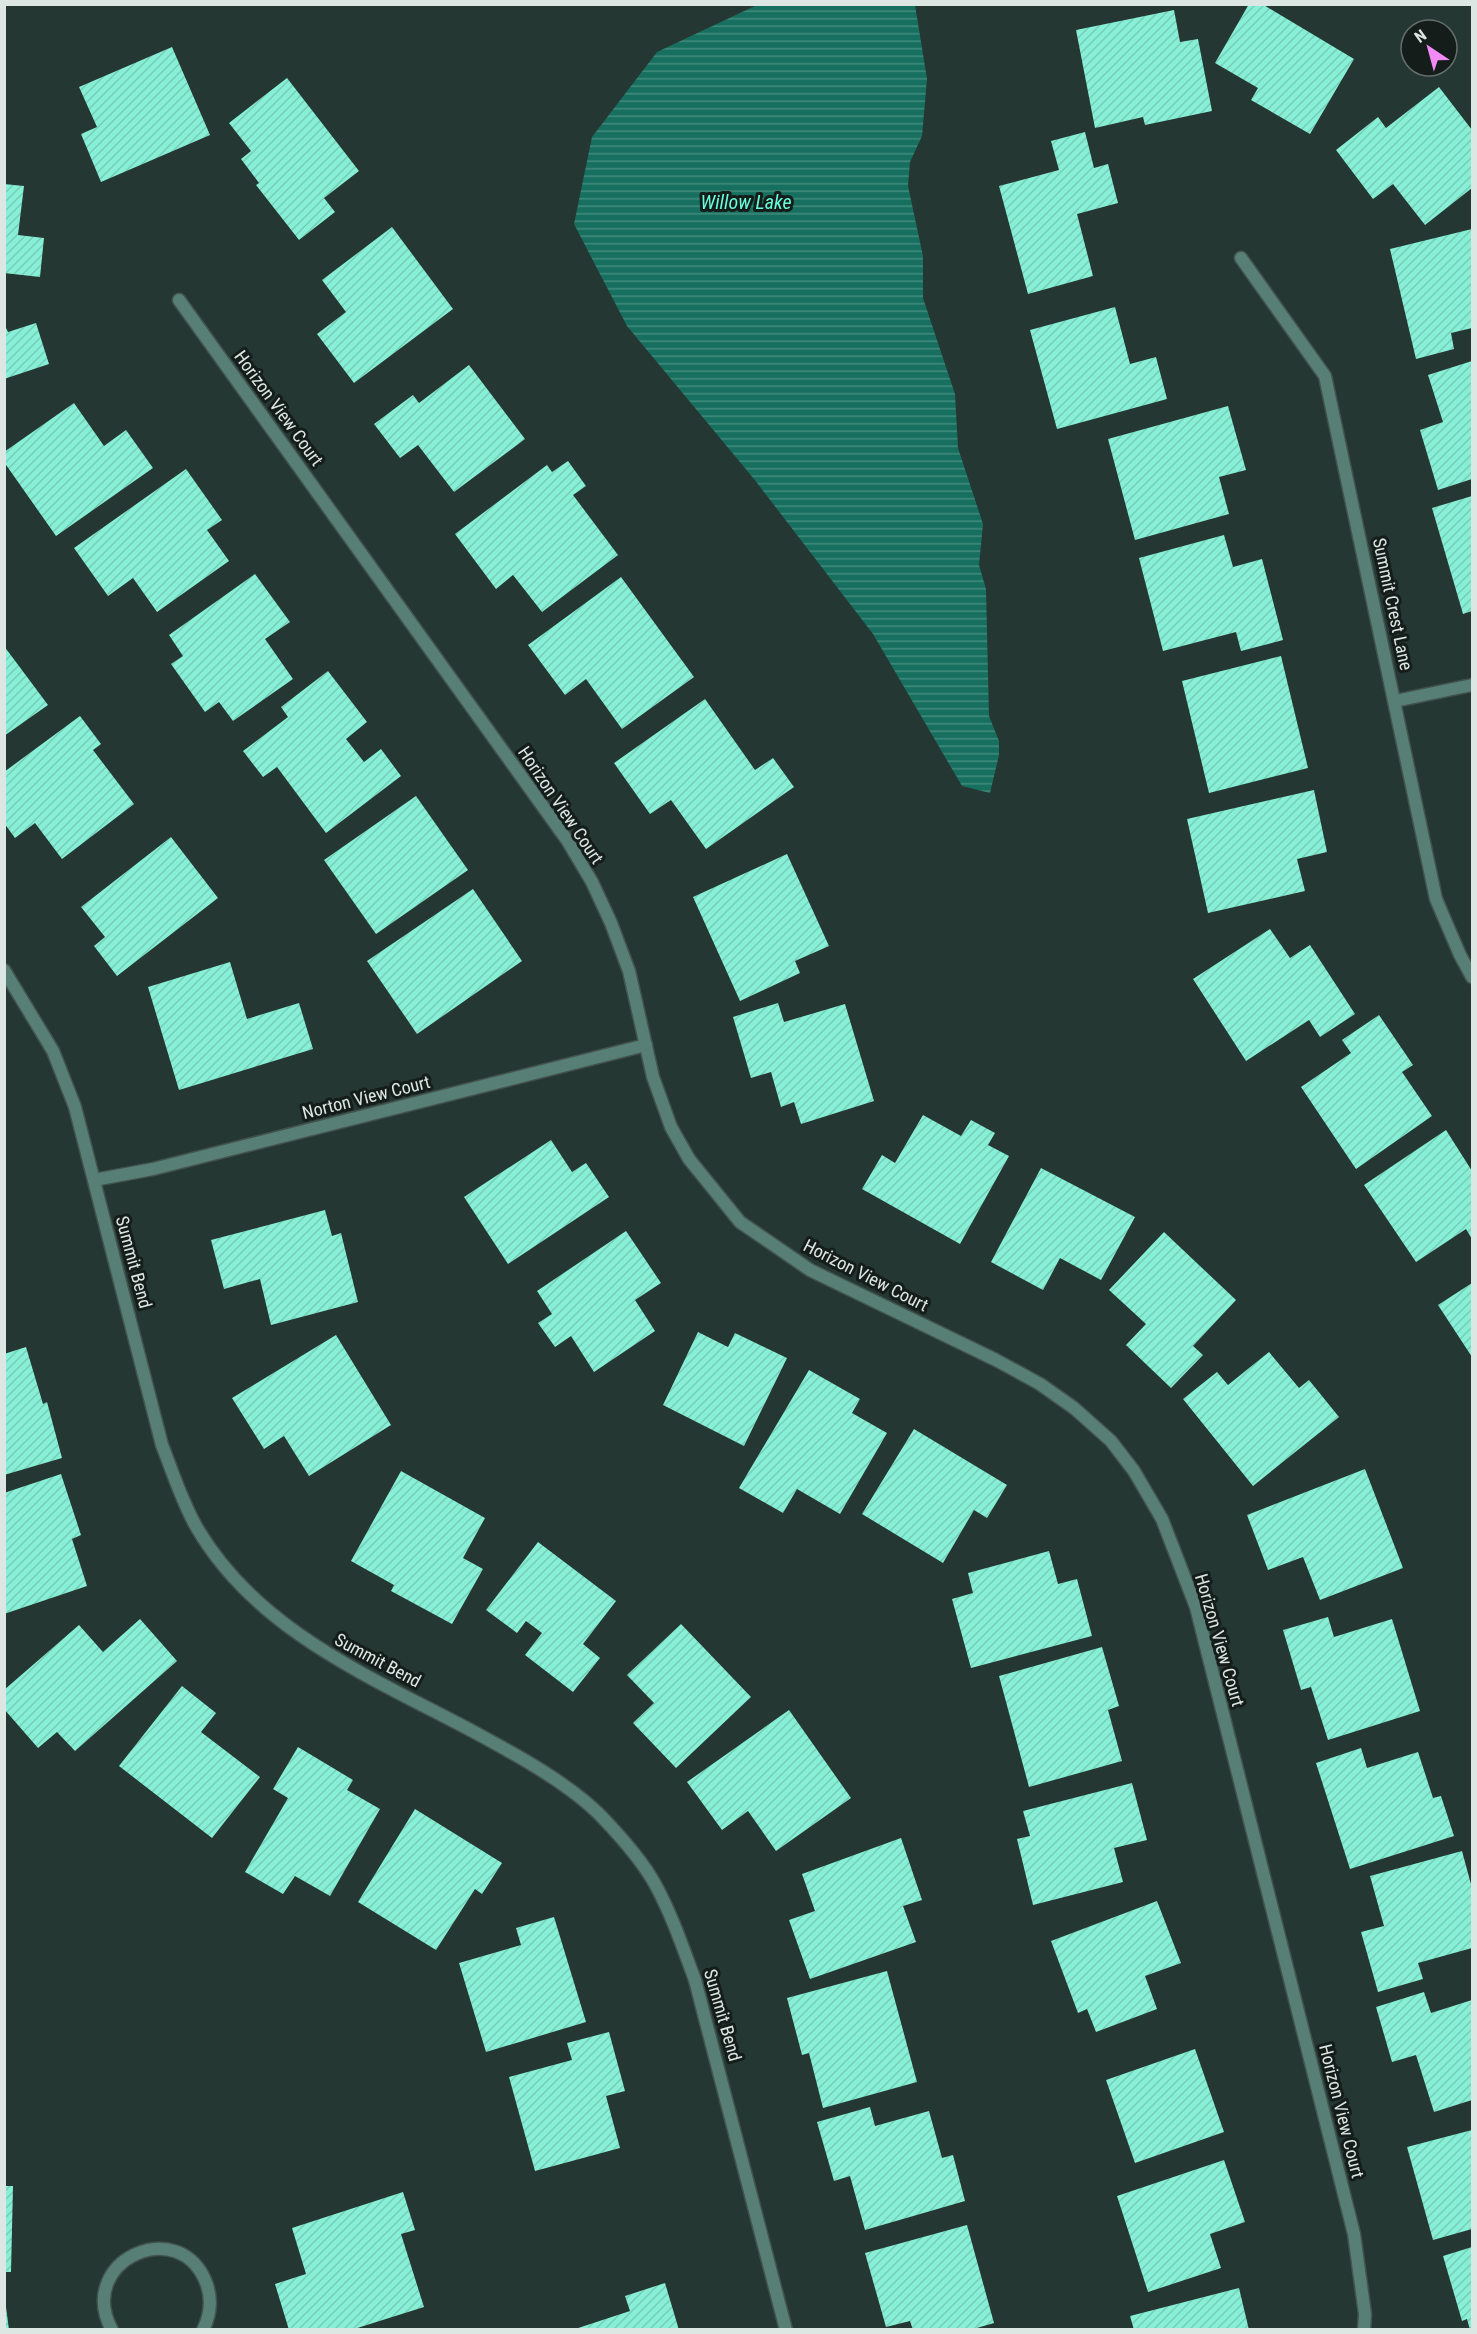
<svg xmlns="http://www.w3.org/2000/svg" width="1477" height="2334" font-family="'Roboto Condensed',sans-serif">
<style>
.water{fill:url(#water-rules)}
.building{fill:url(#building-hatch)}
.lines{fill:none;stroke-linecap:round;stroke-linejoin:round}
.street-casing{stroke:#42534e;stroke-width:15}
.street{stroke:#577f75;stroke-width:12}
.labels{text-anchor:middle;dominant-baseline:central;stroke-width:6;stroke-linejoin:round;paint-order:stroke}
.street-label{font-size:18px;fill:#dce7e4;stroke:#141d1a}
.water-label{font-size:20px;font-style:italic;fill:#67fcdb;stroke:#141d1a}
</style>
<defs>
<pattern id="water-rules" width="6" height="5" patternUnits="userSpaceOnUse" patternTransform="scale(1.5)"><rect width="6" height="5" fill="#17705f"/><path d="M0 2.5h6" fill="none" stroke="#438b7d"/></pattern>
<pattern id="building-hatch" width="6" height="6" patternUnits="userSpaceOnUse" patternTransform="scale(1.5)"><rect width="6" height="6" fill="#86efd5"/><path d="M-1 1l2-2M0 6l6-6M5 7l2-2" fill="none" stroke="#78cdb8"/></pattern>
</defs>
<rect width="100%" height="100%" fill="#253732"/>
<path class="water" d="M 757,5 L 915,5 L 927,79 L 922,136 L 910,162 L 908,186 L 923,256 L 923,298 L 955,394 L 958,448 L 983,524 L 979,565 L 986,589 L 989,716 L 999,741 L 999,755 L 990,793 L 962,786 L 873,634 L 754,479 L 627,326 L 574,224 L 592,137 L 657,52 Z"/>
<g class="building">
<path d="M 1249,4 L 1262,4 L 1354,59 L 1310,134 L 1251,100 L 1258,88 L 1215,63 Z"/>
<path d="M 1174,10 L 1180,42 L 1198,39 L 1212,111 L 1145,125 L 1143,117 L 1095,128 L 1076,30 Z"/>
<path d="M 172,47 L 210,135 L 101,182 L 81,134 L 97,127 L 79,87 Z"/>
<path d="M 287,78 L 359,171 L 324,198 L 335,212 L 299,240 L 256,185 L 259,183 L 241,159 L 251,151 L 229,123 Z"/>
<path d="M 1439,87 L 1472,130 L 1472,188 L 1425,225 L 1393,184 L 1373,199 L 1336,150 L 1378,117 L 1386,128 Z"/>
<path d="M 1085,132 L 1094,168 L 1108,164 L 1118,203 L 1077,214 L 1093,276 L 1028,294 L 999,186 L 1059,170 L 1051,141 Z"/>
<path d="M 4,184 L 24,186 L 18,235 L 44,238 L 40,277 L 4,273 Z"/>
<path d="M 392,227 L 453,309 L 354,383 L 317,334 L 346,312 L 322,280 Z"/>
<path d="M 1472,229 L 1472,328 L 1451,333 L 1454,349 L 1416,359 L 1390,249 Z"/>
<path d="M 1115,307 L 1130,364 L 1156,357 L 1167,399 L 1057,429 L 1030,330 Z"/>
<path d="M 36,323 L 49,364 L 4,379 L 4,324 L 8,332 Z"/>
<path d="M 1472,361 L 1472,479 L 1438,490 L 1420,430 L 1443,422 L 1428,375 Z"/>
<path d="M 469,365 L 525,439 L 454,492 L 418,445 L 400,458 L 374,424 L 413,395 L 419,403 Z"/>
<path d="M 74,403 L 104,446 L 126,430 L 153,468 L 56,536 L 4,462 L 4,452 Z"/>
<path d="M 1228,406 L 1246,470 L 1219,477 L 1229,514 L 1135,540 L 1108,439 Z"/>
<path d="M 568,461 L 586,486 L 573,495 L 618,555 L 542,612 L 513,575 L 496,589 L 455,534 L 547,465 L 552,472 Z"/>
<path d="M 186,469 L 222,520 L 207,530 L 229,561 L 157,612 L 133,578 L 108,596 L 74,548 Z"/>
<path d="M 1472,496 L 1472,611 L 1463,614 L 1432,508 Z"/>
<path d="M 1224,535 L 1233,567 L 1262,559 L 1283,640 L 1241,651 L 1236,632 L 1163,651 L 1139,558 Z"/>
<path d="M 255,574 L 290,622 L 265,639 L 293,679 L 233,721 L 219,702 L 205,712 L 171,664 L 183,656 L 169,635 Z"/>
<path d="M 621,577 L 694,677 L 622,729 L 586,679 L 565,695 L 528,645 Z"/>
<path d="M 4,646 L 48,705 L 4,736 Z"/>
<path d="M 1281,656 L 1308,768 L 1209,793 L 1182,681 Z"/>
<path d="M 328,671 L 367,722 L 346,739 L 364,762 L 381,749 L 401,776 L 326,833 L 277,767 L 263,777 L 243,751 L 288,717 L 281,707 Z"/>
<path d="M 705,699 L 755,770 L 773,758 L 794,787 L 706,849 L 671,800 L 650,814 L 614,763 Z"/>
<path d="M 80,716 L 101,744 L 93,750 L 134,804 L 62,859 L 35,823 L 15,838 L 4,823 L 4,772 Z"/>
<path d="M 1314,790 L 1327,852 L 1297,859 L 1305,891 L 1208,913 L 1187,819 Z"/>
<path d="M 416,796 L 468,870 L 376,934 L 324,860 Z"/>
<path d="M 171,837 L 218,898 L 117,976 L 94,946 L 105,937 L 81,907 Z"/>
<path d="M 787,854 L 829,946 L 795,961 L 800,973 L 740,1001 L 693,897 Z"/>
<path d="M 473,889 L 522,961 L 417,1034 L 367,961 Z"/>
<path d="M 1270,929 L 1290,958 L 1310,945 L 1355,1014 L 1320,1037 L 1309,1020 L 1246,1061 L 1193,979 Z"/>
<path d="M 230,962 L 247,1019 L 299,1003 L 313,1049 L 179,1090 L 148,987 Z"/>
<path d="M 778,1003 L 784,1022 L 845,1004 L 874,1101 L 801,1124 L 794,1102 L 781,1107 L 771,1072 L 751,1078 L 733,1017 Z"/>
<path d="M 1379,1015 L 1413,1065 L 1402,1072 L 1432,1116 L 1356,1169 L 1301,1087 L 1351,1053 L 1342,1040 Z"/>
<path d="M 923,1115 L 961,1136 L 971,1120 L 995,1133 L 988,1145 L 1009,1156 L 960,1244 L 862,1189 L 882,1155 L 895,1163 Z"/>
<path d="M 1446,1130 L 1472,1171 L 1472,1239 L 1466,1229 L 1416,1262 L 1364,1185 Z"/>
<path d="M 551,1140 L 572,1172 L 586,1163 L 609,1197 L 508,1264 L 464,1197 Z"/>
<path d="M 1041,1168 L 1135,1217 L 1101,1280 L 1060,1258 L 1043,1290 L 991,1262 Z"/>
<path d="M 325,1210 L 332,1236 L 341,1233 L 358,1302 L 271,1325 L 260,1279 L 224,1289 L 211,1240 Z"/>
<path d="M 626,1231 L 661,1283 L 635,1300 L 655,1331 L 594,1372 L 571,1336 L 555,1347 L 538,1323 L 552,1314 L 537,1291 Z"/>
<path d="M 1164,1232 L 1236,1300 L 1193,1346 L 1203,1355 L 1171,1388 L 1126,1345 L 1146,1324 L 1109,1290 Z"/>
<path d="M 1472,1283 L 1472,1357 L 1438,1305 Z"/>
<path d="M 698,1332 L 728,1347 L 735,1333 L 787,1358 L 744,1446 L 663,1405 Z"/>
<path d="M 336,1335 L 391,1425 L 309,1476 L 284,1436 L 264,1449 L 232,1398 Z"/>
<path d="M 26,1347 L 43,1404 L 47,1402 L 62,1458 L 4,1475 L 4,1354 Z"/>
<path d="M 1269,1352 L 1299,1388 L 1309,1380 L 1339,1417 L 1253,1486 L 1183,1399 L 1217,1372 L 1228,1385 Z"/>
<path d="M 809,1370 L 860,1399 L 852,1413 L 887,1433 L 840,1514 L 797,1489 L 783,1513 L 739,1488 Z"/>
<path d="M 914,1429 L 1007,1485 L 987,1518 L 974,1510 L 943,1563 L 862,1514 Z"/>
<path d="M 1365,1469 L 1403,1568 L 1320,1600 L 1303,1557 L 1268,1570 L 1247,1515 Z"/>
<path d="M 401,1471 L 485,1518 L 463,1558 L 483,1569 L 452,1624 L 391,1591 L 394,1585 L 351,1561 Z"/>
<path d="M 61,1474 L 81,1535 L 72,1539 L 87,1586 L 4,1614 L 4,1493 Z"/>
<path d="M 538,1542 L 616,1601 L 583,1644 L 600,1658 L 573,1692 L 525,1655 L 542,1633 L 526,1621 L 517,1633 L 486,1610 Z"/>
<path d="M 1049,1551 L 1058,1584 L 1077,1579 L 1092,1636 L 971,1668 L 952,1599 L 973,1593 L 968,1573 Z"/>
<path d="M 1328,1617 L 1334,1637 L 1392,1619 L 1420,1711 L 1328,1740 L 1311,1687 L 1301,1690 L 1283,1630 Z"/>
<path d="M 140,1619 L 177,1661 L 75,1751 L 57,1732 L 38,1748 L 4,1709 L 4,1690 L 79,1625 L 103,1652 Z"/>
<path d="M 681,1624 L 751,1697 L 676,1768 L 633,1723 L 654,1703 L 627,1675 Z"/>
<path d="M 1102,1647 L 1119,1706 L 1108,1710 L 1122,1761 L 1029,1787 L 999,1676 Z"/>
<path d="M 182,1686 L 216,1713 L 201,1732 L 260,1777 L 212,1838 L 119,1766 Z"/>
<path d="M 789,1710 L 851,1798 L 776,1851 L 748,1811 L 722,1830 L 687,1782 Z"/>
<path d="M 298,1747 L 353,1780 L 347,1790 L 380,1809 L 330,1896 L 295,1876 L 283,1894 L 245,1872 L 288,1798 L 273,1789 Z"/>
<path d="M 1361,1748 L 1367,1768 L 1418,1752 L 1433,1798 L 1441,1796 L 1454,1836 L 1350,1869 L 1316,1763 Z"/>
<path d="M 1132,1783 L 1147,1840 L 1114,1848 L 1123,1882 L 1033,1905 L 1017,1839 L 1030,1836 L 1023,1811 Z"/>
<path d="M 415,1809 L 502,1863 L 482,1894 L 475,1889 L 436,1950 L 358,1902 Z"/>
<path d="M 901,1838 L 922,1900 L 903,1906 L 916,1942 L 810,1979 L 789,1920 L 815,1911 L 802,1874 Z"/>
<path d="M 1462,1851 L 1472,1888 L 1472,1948 L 1418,1963 L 1423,1979 L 1378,1992 L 1361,1932 L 1384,1926 L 1370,1876 Z"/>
<path d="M 1157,1901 L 1181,1963 L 1145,1976 L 1157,2009 L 1096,2032 L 1087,2009 L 1078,2013 L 1051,1941 Z"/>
<path d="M 554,1917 L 586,2022 L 486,2052 L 459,1963 L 521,1945 L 516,1928 Z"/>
<path d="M 887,1971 L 917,2082 L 823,2108 L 809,2053 L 802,2055 L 787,1998 Z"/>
<path d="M 1424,1992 L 1431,2013 L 1472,2000 L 1472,2100 L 1434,2112 L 1416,2055 L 1392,2062 L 1376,2007 Z"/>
<path d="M 609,2032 L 625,2091 L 606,2096 L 620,2148 L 535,2171 L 509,2077 L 572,2060 L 567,2043 Z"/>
<path d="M 1195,2049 L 1224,2132 L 1135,2163 L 1106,2080 Z"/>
<path d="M 870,2107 L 875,2126 L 929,2111 L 942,2158 L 953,2155 L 965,2201 L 865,2230 L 850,2176 L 834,2181 L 817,2122 Z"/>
<path d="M 1472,2130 L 1472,2229 L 1433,2240 L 1407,2147 Z"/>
<path d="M 1224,2160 L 1245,2222 L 1210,2234 L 1221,2268 L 1148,2292 L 1117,2196 Z"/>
<path d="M 4,2186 L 13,2186 L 11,2272 L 4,2272 Z"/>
<path d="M 403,2192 L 415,2230 L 401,2234 L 424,2307 L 351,2330 L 289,2330 L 275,2284 L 306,2274 L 292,2228 Z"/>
<path d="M 967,2225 L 994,2323 L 970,2330 L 913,2330 L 910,2321 L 886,2327 L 865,2253 Z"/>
<path d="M 1472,2247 L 1472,2330 L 1470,2330 L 1467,2319 L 1462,2321 L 1443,2256 Z"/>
<path d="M 665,2283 L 679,2330 L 572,2330 L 630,2311 L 625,2296 Z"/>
<path d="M 1239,2288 L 1249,2330 L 1134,2330 L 1130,2316 Z"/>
<path d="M 4,2307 L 6,2307 L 9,2330 L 4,2330 Z"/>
</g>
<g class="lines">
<g class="street-casing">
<g id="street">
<path d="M 1241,258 L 1325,376 L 1436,899 L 1460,955 L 1472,977"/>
<path d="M 179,300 L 567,840 L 592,882 L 611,923 L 629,971 L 653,1077 L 671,1127 L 689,1159 L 740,1222 L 810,1270 L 996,1360 L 1040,1384 L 1074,1408 L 1111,1441 L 1134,1471 L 1162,1519 L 1196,1607 L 1306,2043 L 1354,2234 L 1365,2314 L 1364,2330"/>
<path d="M 1395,701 L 1472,685"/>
<path d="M 4,970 L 53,1051 L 75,1107 L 162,1445 C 173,1473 182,1502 197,1528 C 258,1632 373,1678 474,1732 C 515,1754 570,1784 602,1817 C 621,1837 642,1860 655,1884 C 672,1915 683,1948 695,1980 L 786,2330"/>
<path d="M 94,1180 L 153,1169 L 646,1045"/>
<path d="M 112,2330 C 74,2261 181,2212 207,2285 C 212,2300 210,2316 203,2330"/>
</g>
</g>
<use href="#street" class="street"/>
</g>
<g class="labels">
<g class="street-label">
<text transform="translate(279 408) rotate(54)">Horizon View Court</text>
<text transform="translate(1393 604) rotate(78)">Summit Crest Lane</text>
<text transform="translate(561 805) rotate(56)">Horizon View Court</text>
<text transform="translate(366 1097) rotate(-14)">Norton View Court</text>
<text transform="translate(134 1262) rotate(75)">Summit Bend</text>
<text transform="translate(866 1275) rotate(27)">Horizon View Court</text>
<text transform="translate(1220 1640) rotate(74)">Horizon View Court</text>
<text transform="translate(378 1660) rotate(28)">Summit Bend</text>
<text transform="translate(723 2015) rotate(74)">Summit Bend</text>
<text transform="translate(1342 2111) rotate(76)">Horizon View Court</text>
</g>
<g class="water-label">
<text x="746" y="202">Willow Lake</text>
</g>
</g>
<rect width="1477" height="2334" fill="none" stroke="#dce7e4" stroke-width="12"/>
<g transform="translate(1429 48) rotate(324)"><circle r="28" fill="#141d1a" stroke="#646e6b" stroke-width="1.5"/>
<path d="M0-4.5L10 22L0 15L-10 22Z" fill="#f18af4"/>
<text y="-9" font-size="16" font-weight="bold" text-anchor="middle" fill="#dce7e4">N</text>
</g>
</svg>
